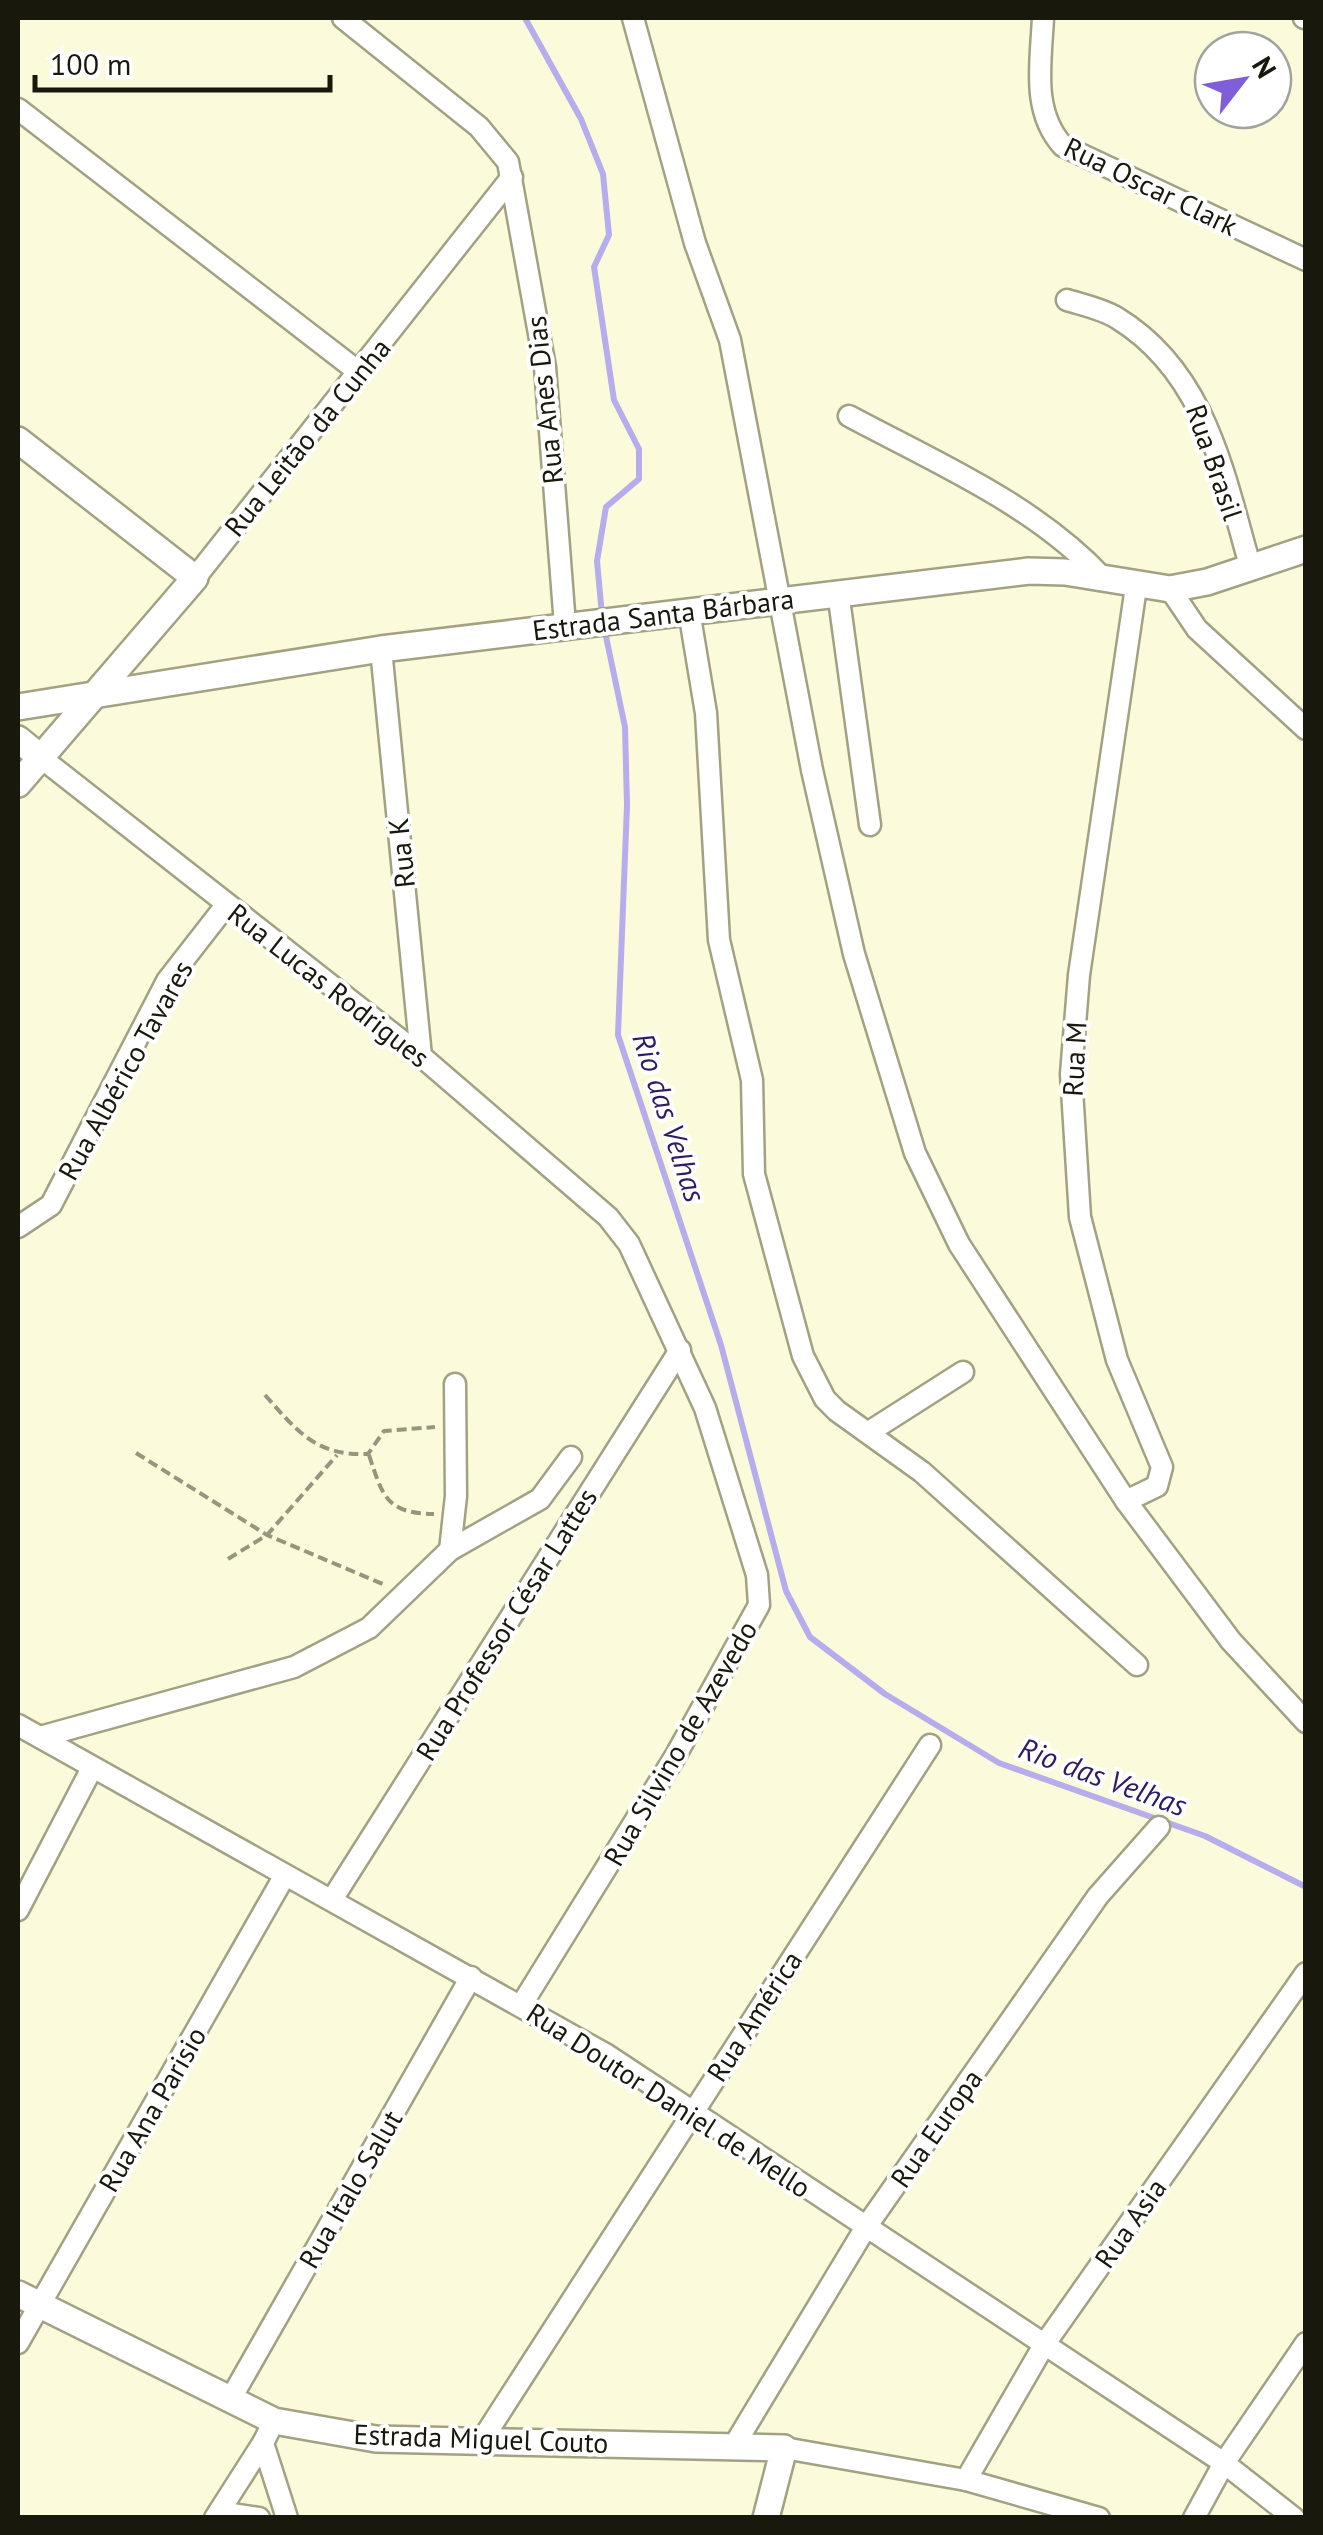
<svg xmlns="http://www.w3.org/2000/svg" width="1323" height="2535" font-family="'PT Sans',sans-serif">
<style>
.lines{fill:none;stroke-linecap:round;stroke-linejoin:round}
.stream{stroke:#b7acec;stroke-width:6}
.minor-casing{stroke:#a2a184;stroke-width:25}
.tertiary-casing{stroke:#a2a184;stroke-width:30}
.path{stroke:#96967f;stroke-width:4;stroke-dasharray:10 5;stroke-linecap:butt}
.minor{stroke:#fff;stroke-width:20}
.tertiary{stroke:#fff;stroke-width:25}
.labels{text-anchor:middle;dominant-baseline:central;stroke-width:8;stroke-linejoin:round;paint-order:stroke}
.street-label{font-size:28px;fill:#19180d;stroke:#fff}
.water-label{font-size:30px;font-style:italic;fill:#311a63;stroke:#fff}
</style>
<rect width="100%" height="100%" fill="#fbfbdb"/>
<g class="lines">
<g class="stream">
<path d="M 525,18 L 581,119 L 603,174 L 609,235 L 594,267 L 614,400 L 639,449 L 639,479 L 606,507 L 597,561 L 602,615"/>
<path d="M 604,627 L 625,727 L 627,805 L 618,1035 L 721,1345 L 786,1591 L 810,1637 L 885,1694 L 999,1763 L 1205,1836 L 1306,1887"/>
</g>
<g class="minor-casing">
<g id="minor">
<path d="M 343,18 L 479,127 L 508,162 L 545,367 L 565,625"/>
<path d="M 633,18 L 695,243 L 730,340 L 812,770 L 854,954 L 915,1153 L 959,1244 L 1126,1501 L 1231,1641 L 1306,1722"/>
<path d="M 1043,18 C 1041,62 1031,111 1063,146 L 1306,260"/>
<path d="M 1304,18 L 1306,18"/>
<path d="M 18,109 L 360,373"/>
<path d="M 1067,300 C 1083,305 1103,309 1117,318 C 1207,373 1224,476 1251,569"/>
<path d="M 849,416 C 937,463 1033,504 1102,577"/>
<path d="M 195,578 L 512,177"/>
<path d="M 1170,589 L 1197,629 L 1306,729"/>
<path d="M 838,592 L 870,825"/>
<path d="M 689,611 L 706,713 L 719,940 L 752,1080 L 754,1174 L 803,1356 L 825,1399 L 837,1411 L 922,1472 L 1137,1665"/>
<path d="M 381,649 L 421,1056"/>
<path d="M 40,757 L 421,1056 L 608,1217 L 629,1244 L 705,1408 L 757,1575 L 759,1605 L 676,1755 L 522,2004"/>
<path d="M 18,1227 L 51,1205 L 167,981 L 227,904"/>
<path d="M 869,1432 L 963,1372"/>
<path d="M 1126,1501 L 1157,1486 L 1162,1467 L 1117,1360 L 1080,1217 L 1071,1074 L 1079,975 L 1136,587"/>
<path d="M 450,1550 L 456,1496 L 455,1384"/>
<path d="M 18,1725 L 607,2055 L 1224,2463 L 1294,2518"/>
<path d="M 40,1737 L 294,1667 L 369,1628 L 450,1550 L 540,1499 L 571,1457"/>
<path d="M 333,1898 L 680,1350"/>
<path d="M 18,1910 L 91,1770"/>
<path d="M 18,2343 L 285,1875"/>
<path d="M 230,2400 L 471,1977"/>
<path d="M 274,2421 L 263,2443 L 287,2518"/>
<path d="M 482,2440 L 930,1745"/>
<path d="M 735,2444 L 866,2227 L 1098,1896 L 1159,1827"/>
<path d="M 784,2448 L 966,2480 L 1099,2518"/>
<path d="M 966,2480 L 1044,2345 L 1306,1973"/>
<path d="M 219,2512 L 259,2518"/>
<path d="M 215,2518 L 263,2443"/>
<path d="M 1194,2518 L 1224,2463 L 1306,2343"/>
</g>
</g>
<g class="tertiary-casing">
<g id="tertiary">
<path d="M 18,440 L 195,578 L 18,784"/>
<path d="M 18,707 L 381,649 L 1029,571 L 1065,572 L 1170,589 L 1207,582 L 1306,549"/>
<path d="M 18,739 L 40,757"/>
<path d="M 18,2294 L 274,2421 L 376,2439 L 784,2448 L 766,2518"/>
</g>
</g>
<g class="path">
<path d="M 265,1395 C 298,1432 316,1456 368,1454 L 384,1431 L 435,1427"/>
<path d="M 136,1453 L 267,1535 L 385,1585"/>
<path d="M 369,1455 C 383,1497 386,1513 434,1514"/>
<path d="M 228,1559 L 267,1535 L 337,1455"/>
<path d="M 1172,1814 L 1183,1804"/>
</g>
<use href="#minor" class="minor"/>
<use href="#tertiary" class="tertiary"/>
</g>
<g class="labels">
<g class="street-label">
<text transform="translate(1151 186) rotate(26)">Rua Oscar Clark</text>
<text transform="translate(544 400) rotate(-96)">Rua Anes Dias</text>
<text transform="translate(307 437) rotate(-51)">Rua Leitão da Cunha</text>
<text transform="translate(1215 462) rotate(71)">Rua Brasil</text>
<text transform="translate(663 614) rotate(-7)">Estrada Santa Bárbara</text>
<text transform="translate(401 853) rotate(-96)">Rua K</text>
<text transform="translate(329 985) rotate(38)">Rua Lucas Rodrigues</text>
<text transform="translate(1074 1059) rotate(-87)">Rua M</text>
<text transform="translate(125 1070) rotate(-61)">Rua Albérico Tavares</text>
<text transform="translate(506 1624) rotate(-58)">Rua Professor César Lattes</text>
<text transform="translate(680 1743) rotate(-60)">Rua Silvino de Azevedo</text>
<text transform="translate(754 2016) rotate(-57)">Rua América</text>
<text transform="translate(669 2100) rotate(33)">Rua Doutor Daniel de Mello</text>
<text transform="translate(152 2109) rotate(-60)">Rua Ana Parisio</text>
<text transform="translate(936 2128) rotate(-55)">Rua Europa</text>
<text transform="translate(350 2189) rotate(-60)">Rua Italo Salut</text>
<text transform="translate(1130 2223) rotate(-55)">Rua Asia</text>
<text transform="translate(481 2438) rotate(2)">Estrada Miguel Couto</text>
</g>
<g class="water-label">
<text transform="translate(670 1117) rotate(72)">Rio das Velhas</text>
<text transform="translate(1103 1776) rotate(20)">Rio das Velhas</text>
</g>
</g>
<rect width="1323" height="2535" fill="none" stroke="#19180d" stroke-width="40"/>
<g transform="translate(1243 80) rotate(59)"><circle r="48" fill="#ffffff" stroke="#a3a39e" stroke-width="2.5"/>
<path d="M0-8L18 38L0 25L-18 38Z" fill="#7f5ed9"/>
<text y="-15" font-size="28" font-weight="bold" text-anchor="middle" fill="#19180d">N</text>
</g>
<path d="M35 75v15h295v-15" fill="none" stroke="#19180d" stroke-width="5"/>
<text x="50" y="75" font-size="30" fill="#19180d" stroke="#ffffff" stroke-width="8" paint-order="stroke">100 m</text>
</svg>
